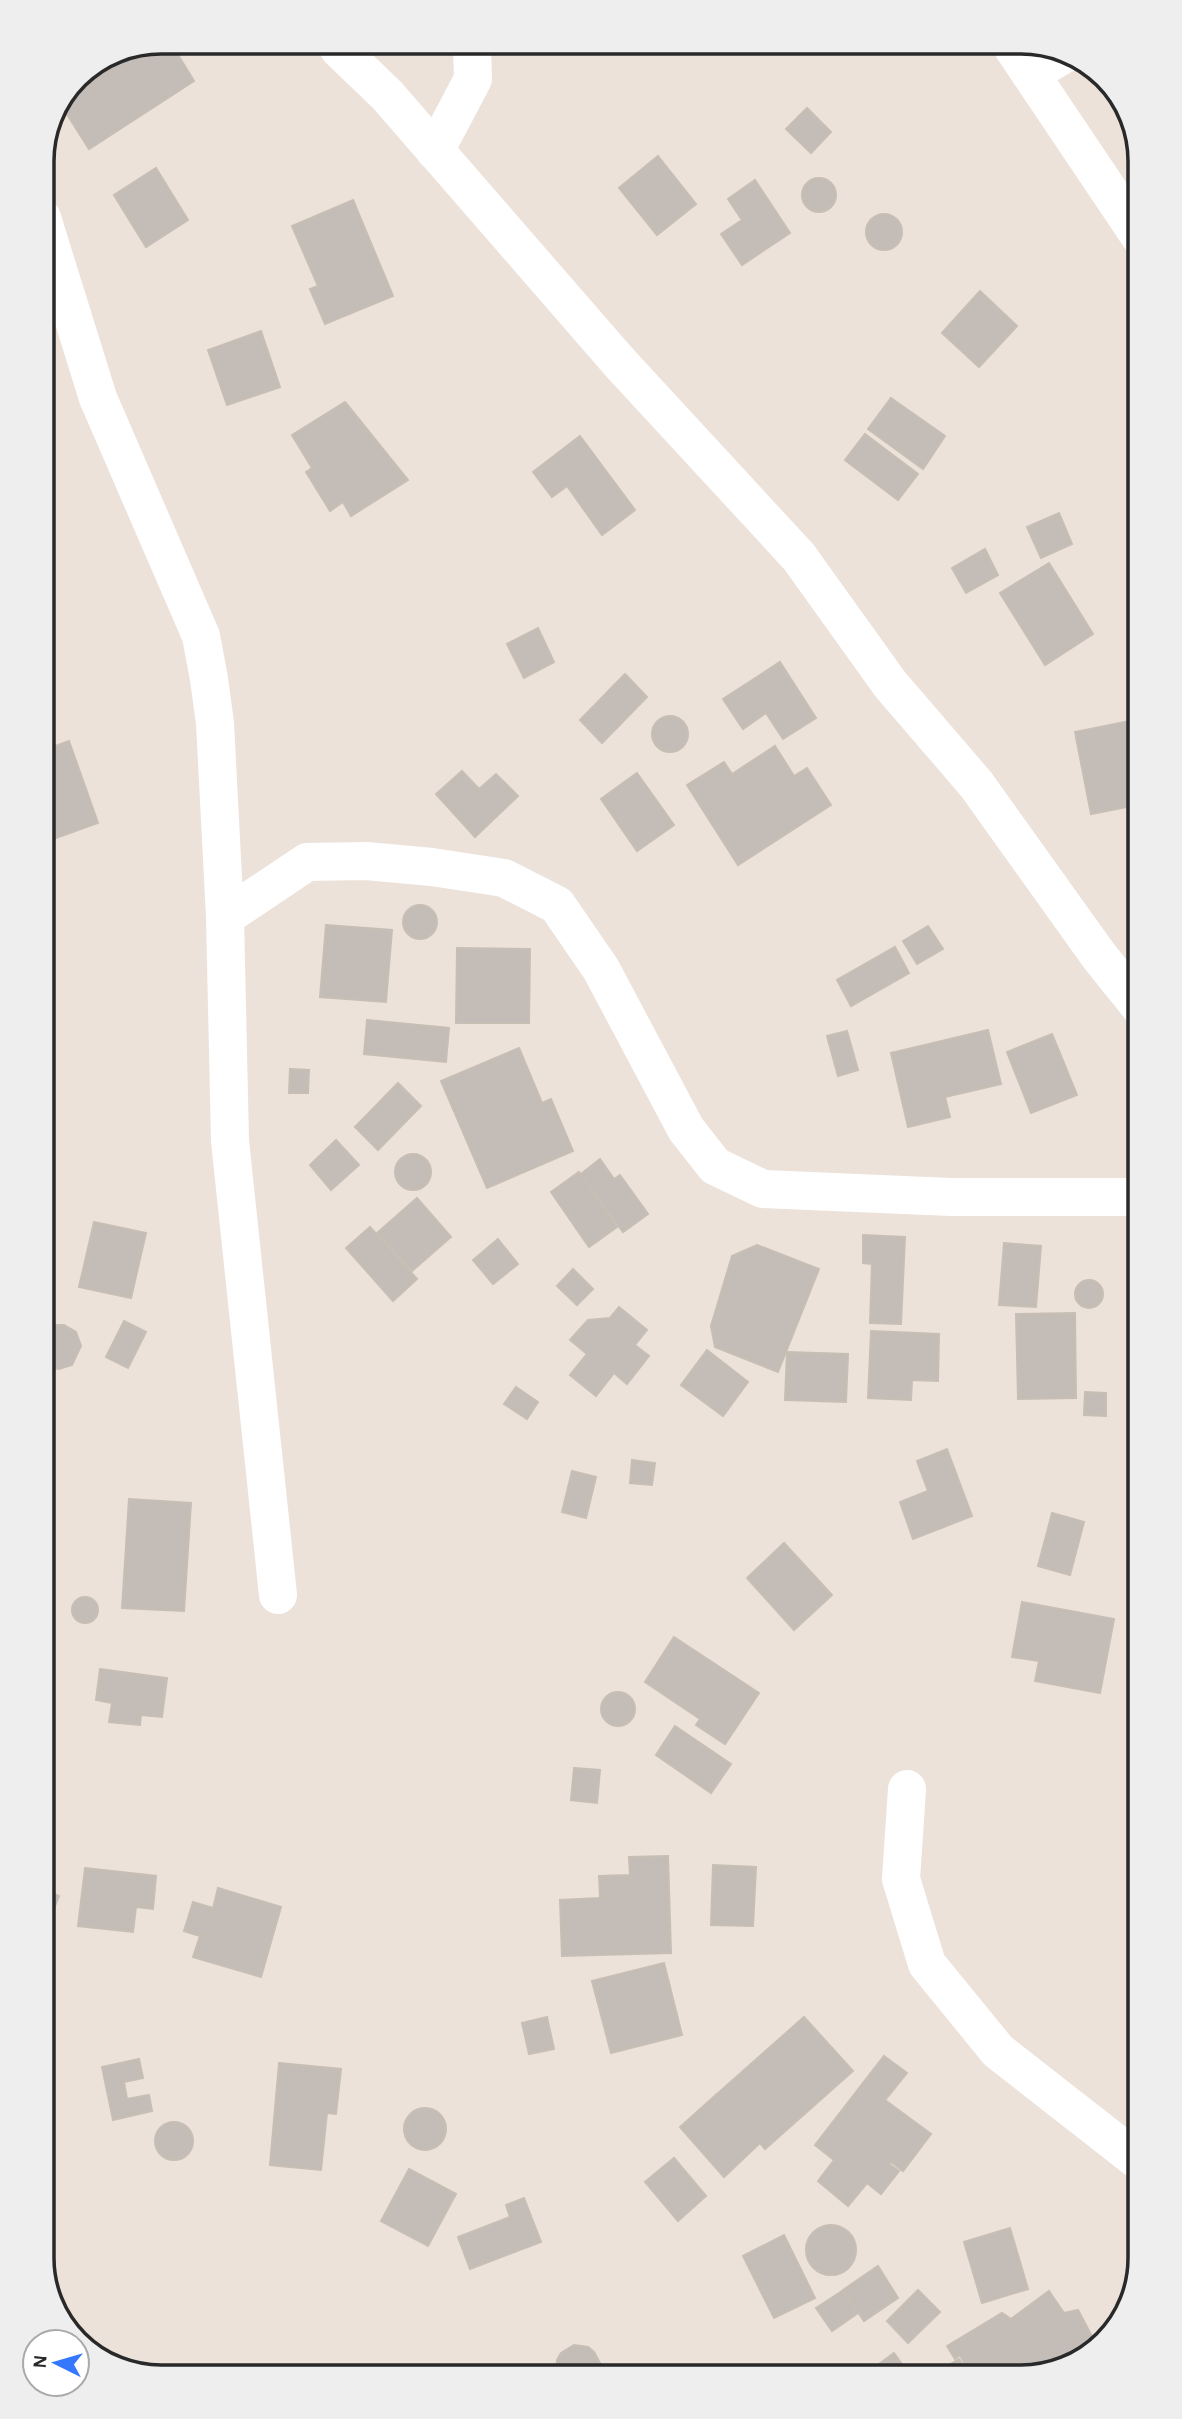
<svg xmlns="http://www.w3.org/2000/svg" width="1182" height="2419" font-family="'Alegreya Sans',sans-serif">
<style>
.building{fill:#c4bcb7;stroke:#c7beb4;stroke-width:2}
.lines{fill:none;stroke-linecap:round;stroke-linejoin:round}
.minor{stroke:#fff;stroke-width:38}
.rim{fill:none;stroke:#292929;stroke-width:3.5}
</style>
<rect width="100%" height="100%" fill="#ece2da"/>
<g class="building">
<path d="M 175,50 L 194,81 L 89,149 L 63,108 L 77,77 L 116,51 Z"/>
<path d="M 807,108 L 831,132 L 811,153 L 786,129 Z"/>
<path d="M 658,156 L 696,204 L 657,235 L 619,188 Z"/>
<path d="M 156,168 L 188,220 L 146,247 L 114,195 Z"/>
<circle cx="819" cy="195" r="17"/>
<path d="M 755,180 L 790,233 L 742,265 L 721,234 L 742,220 L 728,199 Z"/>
<path d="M 353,200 L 393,296 L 325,324 L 310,289 L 318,286 L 292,226 Z"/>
<circle cx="884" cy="232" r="18"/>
<path d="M 980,291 L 1017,326 L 979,367 L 942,333 Z"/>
<path d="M 261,331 L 280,387 L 227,405 L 208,350 Z"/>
<path d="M 891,398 L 945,436 L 923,469 L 868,429 Z"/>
<path d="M 345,402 L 408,480 L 351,516 L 343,502 L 330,511 L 306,472 L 312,468 L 292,435 Z"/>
<path d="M 865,434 L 918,474 L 898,500 L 845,460 Z"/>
<path d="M 580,436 L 635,510 L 602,535 L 567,486 L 552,497 L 533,472 Z"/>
<path d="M 1059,513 L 1072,544 L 1041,558 L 1027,527 Z"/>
<path d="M 985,549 L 998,575 L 966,593 L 952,568 Z"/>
<path d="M 1049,563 L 1093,634 L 1045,665 L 1000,593 Z"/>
<path d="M 538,628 L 554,662 L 524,678 L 507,644 Z"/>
<path d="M 780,662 L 816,718 L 783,739 L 766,713 L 743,729 L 723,699 Z"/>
<path d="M 625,674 L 647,697 L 602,743 L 580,720 Z"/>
<circle cx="670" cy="734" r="18"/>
<path d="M 1140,719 L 1140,794 L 1130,795 L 1132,806 L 1091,814 L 1075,732 Z"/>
<path d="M 69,741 L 98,823 L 42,843 L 42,751 Z"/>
<path d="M 775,746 L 794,776 L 807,768 L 831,805 L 738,865 L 687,785 L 724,762 L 732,774 Z"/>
<path d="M 462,771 L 479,789 L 496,774 L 518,796 L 475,837 L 436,794 Z"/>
<path d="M 637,773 L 674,825 L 637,851 L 601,799 Z"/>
<circle cx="420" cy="922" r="17"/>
<path d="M 326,925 L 392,930 L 386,1002 L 320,997 Z"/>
<path d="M 928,926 L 943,949 L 917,964 L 903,941 Z"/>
<path d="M 895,947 L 909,973 L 851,1006 L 837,980 Z"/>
<path d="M 457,948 L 530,949 L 529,1023 L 456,1023 Z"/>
<path d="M 367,1020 L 449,1028 L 446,1062 L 364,1054 Z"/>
<path d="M 988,1030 L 1001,1084 L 945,1097 L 950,1117 L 908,1127 L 891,1053 Z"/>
<path d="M 847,1031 L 858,1070 L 838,1076 L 827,1036 Z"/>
<path d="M 1052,1034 L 1077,1095 L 1031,1113 L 1007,1052 Z"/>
<path d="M 519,1048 L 542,1103 L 551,1099 L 573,1151 L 487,1188 L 441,1081 Z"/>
<path d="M 290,1069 L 309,1070 L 308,1093 L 289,1093 Z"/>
<path d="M 398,1083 L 421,1106 L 378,1150 L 355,1127 Z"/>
<path d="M 336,1140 L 359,1165 L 331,1190 L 310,1165 Z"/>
<circle cx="413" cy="1172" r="18"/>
<path d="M 600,1159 L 614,1179 L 620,1175 L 648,1214 L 623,1232 L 581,1174 Z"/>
<path d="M 579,1172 L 617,1227 L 589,1247 L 551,1192 Z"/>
<path d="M 417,1198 L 451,1237 L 412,1271 L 377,1233 Z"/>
<path d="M 94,1222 L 146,1233 L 131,1298 L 79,1287 Z"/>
<path d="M 370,1227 L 417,1279 L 393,1301 L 346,1248 Z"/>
<path d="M 863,1235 L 905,1237 L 901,1324 L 870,1323 L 872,1264 L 863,1263 Z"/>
<path d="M 498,1239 L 518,1264 L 493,1284 L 473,1260 Z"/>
<path d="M 1004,1243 L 1041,1246 L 1036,1307 L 999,1305 Z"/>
<path d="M 757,1245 L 819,1269 L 778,1372 L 715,1347 L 711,1326 L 732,1256 Z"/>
<path d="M 573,1269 L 593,1289 L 577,1305 L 557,1286 Z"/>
<circle cx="1089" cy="1294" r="14"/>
<path d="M 619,1307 L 647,1330 L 635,1345 L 649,1356 L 627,1384 L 614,1373 L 596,1396 L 570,1375 L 587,1354 L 570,1340 L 588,1320 L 610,1318 Z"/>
<path d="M 1075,1313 L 1076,1398 L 1018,1399 L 1016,1314 Z"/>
<path d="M 1140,1317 L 1140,1378 L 1136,1318 Z"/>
<path d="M 124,1321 L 146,1332 L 128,1368 L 106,1357 Z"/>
<path d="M 57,1325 L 64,1325 L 76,1332 L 81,1346 L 72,1365 L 59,1369 L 52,1368 L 42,1361 L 42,1333 Z"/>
<path d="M 871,1331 L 939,1334 L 938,1381 L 912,1380 L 911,1400 L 868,1398 Z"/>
<path d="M 707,1350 L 748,1382 L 723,1416 L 681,1385 Z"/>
<path d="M 787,1352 L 848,1354 L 846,1402 L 785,1400 Z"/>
<path d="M 516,1387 L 538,1402 L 527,1419 L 504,1404 Z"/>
<path d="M 1085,1392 L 1106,1393 L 1106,1416 L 1084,1415 Z"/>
<path d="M 947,1449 L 972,1516 L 913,1539 L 900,1502 L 928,1491 L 917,1461 Z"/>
<path d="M 632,1460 L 655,1463 L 652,1485 L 630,1483 Z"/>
<path d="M 572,1471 L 596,1477 L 586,1518 L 562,1512 Z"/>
<path d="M 129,1499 L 191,1503 L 184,1611 L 122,1608 Z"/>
<path d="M 1052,1513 L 1084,1522 L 1070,1575 L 1038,1566 Z"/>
<path d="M 784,1543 L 832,1595 L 794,1630 L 747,1578 Z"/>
<circle cx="85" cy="1610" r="13"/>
<path d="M 1022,1602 L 1114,1619 L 1100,1693 L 1035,1681 L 1039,1661 L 1012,1657 Z"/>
<path d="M 674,1637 L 759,1693 L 725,1744 L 696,1725 L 700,1719 L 645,1682 Z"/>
<path d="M 100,1669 L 167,1678 L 162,1717 L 141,1715 L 140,1725 L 109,1722 L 112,1703 L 96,1700 Z"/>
<path d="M 1140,1685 L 1140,1711 L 1131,1707 Z"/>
<circle cx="618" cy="1709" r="17"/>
<path d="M 675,1726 L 731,1764 L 711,1793 L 656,1755 Z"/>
<path d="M 574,1768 L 600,1770 L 597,1803 L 571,1800 Z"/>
<path d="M 668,1856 L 671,1953 L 562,1956 L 560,1900 L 600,1898 L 599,1876 L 630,1875 L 629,1857 Z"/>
<path d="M 713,1865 L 756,1867 L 753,1926 L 711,1925 Z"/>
<path d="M 85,1868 L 156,1876 L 153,1909 L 136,1907 L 133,1932 L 78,1926 Z"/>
<path d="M 218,1888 L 281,1907 L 261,1977 L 193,1957 L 200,1936 L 184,1931 L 193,1902 L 213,1908 Z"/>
<path d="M 42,1889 L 59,1896 L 42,1938 Z"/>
<path d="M 664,1963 L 682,2035 L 611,2053 L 592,1981 Z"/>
<path d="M 547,2017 L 554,2049 L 529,2054 L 522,2023 Z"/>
<path d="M 804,2017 L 853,2071 L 765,2149 L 717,2094 Z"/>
<path d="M 884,2056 L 907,2073 L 885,2100 L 931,2134 L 903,2171 L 891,2162 L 889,2164 L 899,2171 L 881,2194 L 867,2183 L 848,2206 L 818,2181 L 834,2160 L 815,2145 Z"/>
<path d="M 139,2059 L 143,2078 L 124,2082 L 127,2099 L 149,2095 L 152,2111 L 113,2120 L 102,2067 Z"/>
<path d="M 279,2063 L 341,2069 L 336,2114 L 327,2113 L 321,2170 L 270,2165 Z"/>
<path d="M 717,2094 L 760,2143 L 724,2177 L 680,2127 Z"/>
<circle cx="425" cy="2129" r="21"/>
<circle cx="174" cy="2141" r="19"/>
<path d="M 674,2158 L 706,2196 L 678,2221 L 645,2182 Z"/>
<path d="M 409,2169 L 456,2194 L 428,2246 L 381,2221 Z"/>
<path d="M 524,2198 L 541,2242 L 470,2269 L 458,2237 L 510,2217 L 506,2205 Z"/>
<circle cx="831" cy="2250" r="25"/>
<path d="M 1010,2228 L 1028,2289 L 982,2303 L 964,2242 Z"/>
<path d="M 784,2235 L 815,2298 L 774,2318 L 743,2256 Z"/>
<path d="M 878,2266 L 898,2298 L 864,2321 L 843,2290 Z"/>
<path d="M 918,2290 L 940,2312 L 908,2343 L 887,2321 Z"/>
<path d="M 842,2291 L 858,2313 L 832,2331 L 816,2308 Z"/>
<path d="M 1049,2291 L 1064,2313 L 1078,2310 L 1094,2340 L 1044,2368 L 967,2369 L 960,2355 L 955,2359 L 947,2346 L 1002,2313 L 1011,2319 Z"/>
<path d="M 574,2345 L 588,2347 L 594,2352 L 601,2365 L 600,2373 L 556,2373 L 557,2360 L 561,2353 Z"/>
<path d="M 894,2353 L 906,2370 L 871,2370 Z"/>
<path d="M 959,2359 L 965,2369 L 942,2369 L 954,2362 Z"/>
</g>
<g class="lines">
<g class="minor">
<path d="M 1009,42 L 1140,237"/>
<path d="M 339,49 L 387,95 L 619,362 L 799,557 L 890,684 L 976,784 L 1099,956 L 1140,1007"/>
<path d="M 1031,74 L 1063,55"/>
<path d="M 435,151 L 473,79 L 472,48"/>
<path d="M 42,218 L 98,398 L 201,636 L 209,679 L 215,723 L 225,917 L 230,1141 L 278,1595"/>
<path d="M 225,917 L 307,862 L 366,861 L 432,867 L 504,878 L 557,905 L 601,969 L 686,1129 L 715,1166 L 763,1189 L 951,1197 L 1140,1197"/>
<path d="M 907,1789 L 901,1879 L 927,1964 L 998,2051 L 1140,2162"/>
</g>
</g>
<path d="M0 0H1182V2419H0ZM161 54H1021A107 107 0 0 1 1128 161V2258A107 107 0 0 1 1021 2365H161A107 107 0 0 1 54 2258V161A107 107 0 0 1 161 54Z" fill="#eee" fill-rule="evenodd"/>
<path class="rim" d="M161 54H1021A107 107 0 0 1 1128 161V2258A107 107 0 0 1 1021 2365H161A107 107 0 0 1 54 2258V161A107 107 0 0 1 161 54Z"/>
<g transform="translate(56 2363) rotate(275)"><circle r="33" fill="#ffffff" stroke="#a9a9a9" stroke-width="2"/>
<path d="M0-5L12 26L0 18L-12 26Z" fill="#3578ff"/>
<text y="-10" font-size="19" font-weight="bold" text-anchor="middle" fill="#292929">N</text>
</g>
</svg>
